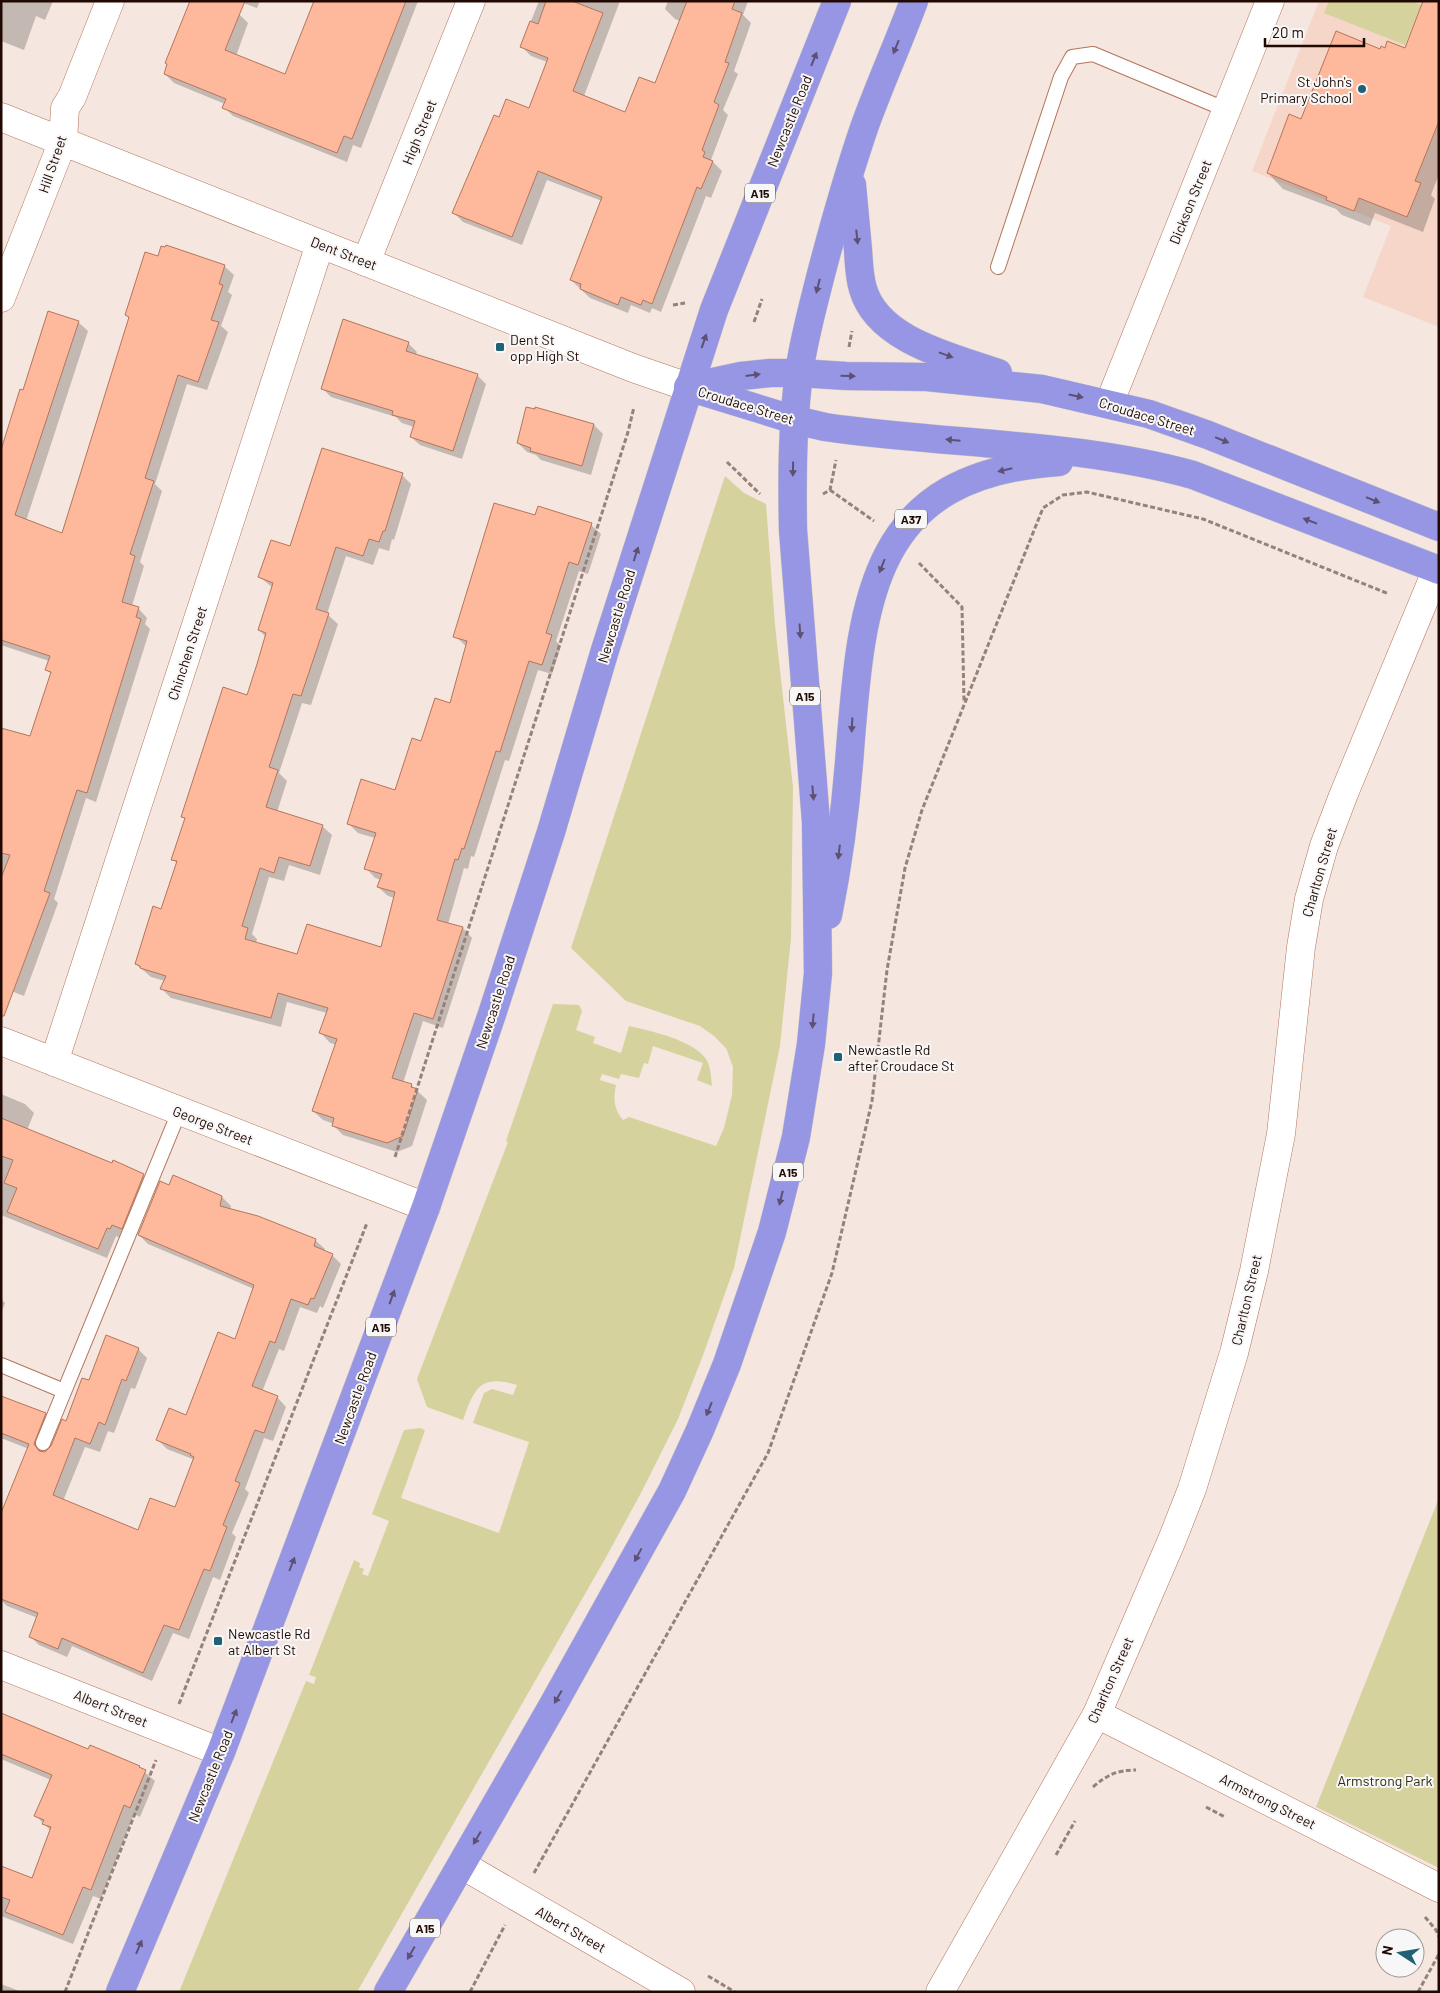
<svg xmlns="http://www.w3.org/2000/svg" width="1440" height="1993" font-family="Barlow,sans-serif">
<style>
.built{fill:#f5d6c8}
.green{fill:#d6d29d}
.shadow{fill:#0003}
.building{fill:#feb89c;stroke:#b5755a}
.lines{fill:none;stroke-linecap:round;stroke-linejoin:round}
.lane-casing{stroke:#b47459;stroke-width:16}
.street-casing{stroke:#b47459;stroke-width:29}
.highway-casing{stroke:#cac4c2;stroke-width:29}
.path{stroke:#95827b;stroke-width:3;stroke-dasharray:5 2.5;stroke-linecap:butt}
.lane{stroke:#fff;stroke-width:14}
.street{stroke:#fff;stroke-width:28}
.highway{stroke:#9796e4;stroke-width:28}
.oneway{fill:#5c5073}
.poi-dot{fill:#216176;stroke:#f7f7f7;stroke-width:2}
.labels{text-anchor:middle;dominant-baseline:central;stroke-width:4;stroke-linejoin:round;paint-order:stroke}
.shield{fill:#f7f7f7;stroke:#61504c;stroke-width:1}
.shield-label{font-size:12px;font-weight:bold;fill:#210902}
.poi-label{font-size:14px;fill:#210902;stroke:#f7f7f7;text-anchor:start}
.street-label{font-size:14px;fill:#210902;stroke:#f7f7f7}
.park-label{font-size:14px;fill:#302c0d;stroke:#f7f7f7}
</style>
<rect width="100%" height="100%" fill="#f5e6e0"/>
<path class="built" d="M 1319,1 L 1425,1 L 1439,7 L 1439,327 L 1363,297 L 1391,226 L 1252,171 Z"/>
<g class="green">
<path d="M 1329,1 L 1411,1 L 1421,5 L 1405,45 L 1324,13 Z"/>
<path d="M 725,476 L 744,493 L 766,504 L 775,625 L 793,787 L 791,938 L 780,1046 L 734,1268 L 702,1358 L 678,1419 L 642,1491 L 605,1559 L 357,1992 L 179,1992 L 306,1681 L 314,1684 L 316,1677 L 309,1675 L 354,1560 L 360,1563 L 359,1567 L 364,1569 L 362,1574 L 368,1576 L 389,1521 L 372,1514 L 404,1430 L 420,1428 L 425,1430 L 401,1498 L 499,1533 L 529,1442 L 473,1423 L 484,1393 L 492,1389 L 513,1395 L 517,1385 C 480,1374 475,1387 463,1420 L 427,1407 L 417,1379 L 508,1142 L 506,1141 L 553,1004 L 579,1005 L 582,1011 L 576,1030 L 595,1037 L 593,1043 L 621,1053 L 629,1026 C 651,1031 693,1040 706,1059 C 711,1067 711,1077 712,1086 L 697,1080 L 703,1063 L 653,1046 L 648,1064 L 644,1063 L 639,1078 L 621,1074 L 619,1079 L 602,1074 L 600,1080 L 616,1085 C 613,1099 614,1109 623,1120 L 629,1117 L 716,1146 L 724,1128 L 732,1095 L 733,1067 L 726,1048 L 714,1036 L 700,1026 L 626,1001 L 571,948 Z"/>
<path d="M 1439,1498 L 1439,1868 L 1316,1807 Z"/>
</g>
<g class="shadow">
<path d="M 1,1 L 53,1 L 45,20 L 36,16 L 24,50 L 1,41 Z"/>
<path d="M 238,1 L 260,1 L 257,8 Z"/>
<path d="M 341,1 L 418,1 L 361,148 L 353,145 L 347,162 L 233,116 L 224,107 L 225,104 L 174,83 L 165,74 L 239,14 L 248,23 L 236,56 L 286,76 Z"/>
<path d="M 539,1 L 620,1 L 584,96 L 626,113 L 656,85 L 680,21 L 675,19 L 665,9 L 668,1 L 748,1 L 743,15 L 751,23 L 734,71 L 738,74 L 723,110 L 728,115 L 711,160 L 722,171 L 711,198 L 706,196 L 661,312 L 652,308 L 650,313 L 631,305 L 628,313 L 590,298 L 571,280 L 602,201 L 547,180 L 522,245 L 463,222 L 454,213 L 500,119 L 530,110 L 547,62 L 531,56 L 521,46 Z"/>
<path d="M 1439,10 L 1439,174 L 1431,195 L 1435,199 L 1423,232 L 1375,213 L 1370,226 L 1342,215 L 1336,209 L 1283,189 L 1268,173 L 1302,121 L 1381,50 L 1406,49 Z"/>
<path d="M 159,258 L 224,266 L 234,275 L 228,292 L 232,295 L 221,326 L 228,332 L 207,390 L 187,384 L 155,484 L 162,491 L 140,562 L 144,566 L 132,606 L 138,608 L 147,618 L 145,624 L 150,629 L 96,802 L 86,798 L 54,899 L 58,903 L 24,996 L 1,987 L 1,729 L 31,738 L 51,674 L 47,670 L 49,661 L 1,645 L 1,457 L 23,392 L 78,322 L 88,331 L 26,521 L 63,535 L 130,319 L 126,315 Z"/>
<path d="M 408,343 L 417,352 L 415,356 L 478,376 L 486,384 L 462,459 L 420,445 L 411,437 L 414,427 L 402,423 L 396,417 L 331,397 L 323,389 Z"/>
<path d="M 594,425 L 603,434 L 591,475 L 541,460 L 536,455 L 527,452 L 518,443 Z"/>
<path d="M 402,475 L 411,484 L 394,540 L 392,539 L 389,551 L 379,548 L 373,565 L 346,556 L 327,614 L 338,624 L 311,705 L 302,703 L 279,773 L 287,781 L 277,812 L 322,826 L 332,835 L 320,875 L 289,865 L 284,881 L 269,877 L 252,934 L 257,939 L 256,943 L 298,955 L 382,949 L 395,898 L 388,896 L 378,887 L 381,880 L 375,878 L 366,868 L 375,838 L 358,833 L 348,823 L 396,791 L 422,743 L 450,705 L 467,647 L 455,636 L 536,516 L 591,525 L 601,534 L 588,574 L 579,571 L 556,641 L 561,646 L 552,674 L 538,670 L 509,761 L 505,760 L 474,857 L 471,856 L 468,869 L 464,868 L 448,924 L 463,928 L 472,938 L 443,1028 L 423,1021 L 403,1083 L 411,1085 L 427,1100 L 412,1146 L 397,1152 L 343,1135 L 333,1125 L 334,1124 L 323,1120 L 313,1111 L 337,1045 L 330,1043 L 321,1033 L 327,1013 L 287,1002 L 281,1027 L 171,998 L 162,989 L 165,981 L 151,977 L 136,964 L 162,910 L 178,864 L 172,859 L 185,820 L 183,817 L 248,697 L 266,637 L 259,630 L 273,588 L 260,577 L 291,547 Z"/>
<path d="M 1,1094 L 25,1104 L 34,1113 L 27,1130 L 113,1165 L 143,1175 L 153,1184 L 131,1237 L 121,1233 L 120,1238 L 116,1236 L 107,1258 L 1,1215 Z"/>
<path d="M 170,1186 L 222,1197 L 231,1206 L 230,1210 L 315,1240 L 325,1249 L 324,1251 L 332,1255 L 341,1264 L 323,1308 L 320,1306 L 317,1313 L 300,1307 L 284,1351 L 279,1349 L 262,1392 L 277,1397 L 286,1407 L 273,1441 L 264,1438 L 245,1489 L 249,1493 L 232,1533 L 236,1537 L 220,1580 L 213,1577 L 189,1639 L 173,1633 L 152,1681 L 72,1646 L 67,1657 L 39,1645 L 30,1636 L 38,1618 L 7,1606 L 1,1600 L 1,1510 L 4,1511 L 29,1449 L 1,1438 L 1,1397 L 45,1414 L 54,1423 L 43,1450 L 43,1453 L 45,1453 L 52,1448 L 90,1382 L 138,1349 L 147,1358 L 135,1389 L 131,1388 L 114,1433 L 108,1431 L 100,1452 L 85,1447 L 63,1501 L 139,1532 L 176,1509 L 195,1460 L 167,1449 L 158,1440 L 187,1417 L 236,1341 L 254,1289 L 148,1244 L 139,1235 Z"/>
<path d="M 1,1299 L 5,1303 L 1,1313 Z"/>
<path d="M 1,1714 L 89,1751 L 91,1746 L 139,1767 L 155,1781 L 140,1817 L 134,1814 L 101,1899 L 93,1896 L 73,1944 L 1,1916 L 1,1869 L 33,1880 L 51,1831 L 36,1816 L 51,1780 L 1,1759 Z"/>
<path d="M 1,1984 L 22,1992 L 1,1992 Z"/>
</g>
<g class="building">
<path d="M 190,1 L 245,1 L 225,50 L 285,74 L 314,1 L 406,1 L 352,139 L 344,136 L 337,153 L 222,108 L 226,99 L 164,74 L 167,64 L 165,63 Z"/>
<path d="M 546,1 L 572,1 L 603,13 L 573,91 L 625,112 L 639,77 L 655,83 L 687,1 L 735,1 L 732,9 L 742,13 L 725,62 L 729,63 L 714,102 L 719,105 L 702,150 L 705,152 L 703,157 L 713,161 L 701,189 L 697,187 L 652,304 L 643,300 L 641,305 L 621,297 L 618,305 L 580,289 L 581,284 L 570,280 L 602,197 L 538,171 L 512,237 L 452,213 L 494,115 L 499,117 L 506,99 L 529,108 L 548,58 L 520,47 L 530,21 L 538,24 Z"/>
<path d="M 1423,1 L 1439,1 L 1439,121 L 1415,181 L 1421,183 L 1407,217 L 1359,198 L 1354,211 L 1326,200 L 1327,197 L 1267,173 L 1289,114 L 1301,119 L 1336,31 L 1380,49 L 1381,46 L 1385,48 L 1387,41 L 1405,48 Z"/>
<path d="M 166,245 L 225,265 L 219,284 L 223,285 L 211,320 L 219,322 L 198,382 L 178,375 L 145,478 L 154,481 L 130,554 L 135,556 L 122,602 L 139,607 L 136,617 L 141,619 L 87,793 L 77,790 L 44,891 L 50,893 L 4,1016 L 1,1016 L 1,878 L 10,855 L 1,853 L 1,728 L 30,736 L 51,672 L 45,670 L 50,656 L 1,640 L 1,450 L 20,389 L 23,390 L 48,311 L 79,321 L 15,515 L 62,533 L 129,317 L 125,315 L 145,252 L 158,256 L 161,246 L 165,247 Z"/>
<path d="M 343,319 L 409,342 L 406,351 L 478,374 L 453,451 L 410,437 L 415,421 L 392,415 L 393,411 L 321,389 Z"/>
<path d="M 526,407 L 535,409 L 535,407 L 594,424 L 582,466 L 530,451 L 531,448 L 517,443 Z"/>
<path d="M 322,448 L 403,473 L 385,531 L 383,531 L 379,542 L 369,539 L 363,556 L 336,547 L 316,609 L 329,613 L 301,696 L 293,694 L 269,767 L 278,770 L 266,807 L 323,825 L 310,866 L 279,857 L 274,873 L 260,868 L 242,926 L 248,928 L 245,939 L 297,954 L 307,924 L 381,947 L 395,892 L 377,887 L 382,874 L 364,869 L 376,833 L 347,824 L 361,779 L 395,790 L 412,738 L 421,741 L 435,698 L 450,703 L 467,641 L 453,637 L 494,503 L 535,515 L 538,506 L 592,523 L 578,565 L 569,562 L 546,633 L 552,635 L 542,665 L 529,661 L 500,752 L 496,751 L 464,849 L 462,848 L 458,860 L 455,859 L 437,920 L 463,927 L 433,1019 L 414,1013 L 392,1078 L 412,1084 L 411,1087 L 418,1089 L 403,1136 L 387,1143 L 332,1126 L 334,1118 L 312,1111 L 337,1039 L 319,1033 L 328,1008 L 278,993 L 271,1018 L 160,989 L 166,976 L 140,968 L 140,966 L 135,964 L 153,906 L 161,909 L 177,861 L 171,860 L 185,818 L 181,817 L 223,687 L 247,695 L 257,664 L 266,633 L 258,630 L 273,583 L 258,577 L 271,540 L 290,546 Z"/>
<path d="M 1,1118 L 112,1163 L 113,1160 L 144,1174 L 122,1229 L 112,1225 L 110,1229 L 107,1228 L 98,1249 L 7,1212 L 17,1188 L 4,1183 L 13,1160 L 1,1156 Z"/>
<path d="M 173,1175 L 222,1196 L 220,1206 L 258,1216 L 316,1239 L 314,1246 L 333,1254 L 314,1299 L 311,1298 L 308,1305 L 291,1299 L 275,1343 L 270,1341 L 252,1386 L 278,1396 L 264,1433 L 255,1430 L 235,1481 L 240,1483 L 223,1525 L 227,1527 L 210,1571 L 204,1569 L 179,1630 L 164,1625 L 143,1673 L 62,1638 L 58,1649 L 29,1637 L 38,1613 L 1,1599 L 1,1513 L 29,1444 L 1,1433 L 1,1396 L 46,1413 L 34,1444 L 39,1451 L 45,1452 L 51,1446 L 62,1419 L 66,1421 L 82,1378 L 89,1380 L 106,1335 L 139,1348 L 126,1381 L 122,1379 L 105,1425 L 99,1422 L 90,1444 L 75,1438 L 53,1495 L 138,1530 L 150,1498 L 175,1507 L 194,1457 L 190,1455 L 191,1454 L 156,1440 L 169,1408 L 186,1415 L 218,1332 L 235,1339 L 254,1285 L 138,1235 L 160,1181 L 169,1185 Z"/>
<path d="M 1,1713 L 88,1749 L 90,1745 L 140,1766 L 139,1767 L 146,1770 L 130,1808 L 124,1805 L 91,1890 L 83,1887 L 63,1935 L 5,1912 L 10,1900 L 1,1897 L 1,1866 L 32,1878 L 51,1827 L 42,1824 L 44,1820 L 34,1816 L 52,1775 L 1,1754 Z"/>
</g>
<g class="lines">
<g class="lane-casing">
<g id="lane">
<path d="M 998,267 L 1061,77 L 1072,57 L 1093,54 L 1227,110"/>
<path d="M 1,1365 L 64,1391"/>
<path d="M 43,1443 L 179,1112"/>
</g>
</g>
<g class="street-casing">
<g id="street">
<path d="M 1,117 L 633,368 L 688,387"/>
<path d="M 366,262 L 471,1"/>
<path d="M 1,298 L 63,141 L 65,108 L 72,97 L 110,1"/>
<path d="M 1109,404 L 1270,1"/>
<path d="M 1,1041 L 426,1207"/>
<path d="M 54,1062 L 320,244"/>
<path d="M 1,1665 L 221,1752"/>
<path d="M 1097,1714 L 1439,1888"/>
<path d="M 462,1865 L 681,1992"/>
<path d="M 940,1992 L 1097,1714 L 1172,1540 L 1192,1489 L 1234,1353 L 1254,1271 L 1281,1134 L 1301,947 L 1309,899 L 1324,846 L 1343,796 L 1437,569"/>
</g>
</g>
<g class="highway-casing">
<g id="highway">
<path d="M 852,185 C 854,207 856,229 858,250 C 859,263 859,276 863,289 C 878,341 953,357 998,373"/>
<path d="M 688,387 L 795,420 L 825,427 C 948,445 1073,442 1193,475 L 1439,570"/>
<path d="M 690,387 L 741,376 L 770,373 L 799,373 L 846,376 L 927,377 L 1042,389 L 1149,414 L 1208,435 L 1439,527"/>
<path d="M 828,915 C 839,861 846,806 850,750 C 862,596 872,474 1059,462"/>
<path d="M 120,1992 L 221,1752 L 426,1207 L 492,1014 L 551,832 L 605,650 L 714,310 L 837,1"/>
<path d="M 388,1992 L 553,1705 L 672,1491 L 700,1430 L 727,1364 L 772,1232 L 796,1137 L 811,1044 L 818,973 L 816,822 L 793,530 C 792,478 792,425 799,374 C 803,342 812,310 820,278 C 833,228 847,178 864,128 C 879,86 898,44 914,1"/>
</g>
</g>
<g class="path">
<path d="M 673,305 L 685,303"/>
<path d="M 754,322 L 762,299"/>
<path d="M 849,347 L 852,331"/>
<path d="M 727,462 L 760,494"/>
<path d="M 830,490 L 874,521"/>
<path d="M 823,494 L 830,490 L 836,460"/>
<path d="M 919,563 L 962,607 L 964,701"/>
<path d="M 395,1157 L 628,432 L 634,407"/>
<path d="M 179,1704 L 367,1223"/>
<path d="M 1093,1787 C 1107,1775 1117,1770 1136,1770"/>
<path d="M 1206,1807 L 1225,1817"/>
<path d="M 1056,1855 L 1075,1821"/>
<path d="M 534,1873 L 768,1453 L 832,1273 L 872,1101 L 887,970 L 905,868 L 922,810 L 1043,508 L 1063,495 L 1087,492 L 1203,519 L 1389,594"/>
<path d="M 1425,1917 L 1436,1930 L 1439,1937"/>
<path d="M 708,1976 L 735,1992"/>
<path d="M 65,1992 L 156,1760"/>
<path d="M 470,1992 L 505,1925"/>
<path d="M 1418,1992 L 1439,1954"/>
</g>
<use href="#lane" class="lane"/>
<use href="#street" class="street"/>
<use href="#highway" class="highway"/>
</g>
<defs><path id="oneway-solid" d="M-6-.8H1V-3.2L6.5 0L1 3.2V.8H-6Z" transform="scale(1.25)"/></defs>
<g class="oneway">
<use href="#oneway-solid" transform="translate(896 47) rotate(112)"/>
<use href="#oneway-solid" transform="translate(814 59) rotate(-68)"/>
<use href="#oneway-solid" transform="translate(857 237) rotate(84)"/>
<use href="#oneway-solid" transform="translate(818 286) rotate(104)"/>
<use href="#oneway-solid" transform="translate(704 341) rotate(-71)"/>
<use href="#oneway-solid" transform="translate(946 355) rotate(20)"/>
<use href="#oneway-solid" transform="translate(753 375) rotate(-7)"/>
<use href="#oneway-solid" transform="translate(848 376) rotate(2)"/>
<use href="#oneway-solid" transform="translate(1076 396) rotate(12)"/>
<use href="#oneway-solid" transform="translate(953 440) rotate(-175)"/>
<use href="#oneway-solid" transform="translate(1222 440) rotate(22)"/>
<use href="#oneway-solid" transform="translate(793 469) rotate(91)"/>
<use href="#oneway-solid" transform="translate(1005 470) rotate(167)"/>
<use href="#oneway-solid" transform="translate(1373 500) rotate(22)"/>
<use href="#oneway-solid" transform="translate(1310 521) rotate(-159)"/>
<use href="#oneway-solid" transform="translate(636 554) rotate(-72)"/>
<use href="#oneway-solid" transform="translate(882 566) rotate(111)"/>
<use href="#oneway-solid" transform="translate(800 631) rotate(86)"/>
<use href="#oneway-solid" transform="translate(852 725) rotate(93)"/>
<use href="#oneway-solid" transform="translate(813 793) rotate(85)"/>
<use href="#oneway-solid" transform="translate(839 852) rotate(97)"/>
<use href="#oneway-solid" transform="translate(813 1021) rotate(95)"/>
<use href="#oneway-solid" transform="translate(781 1198) rotate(104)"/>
<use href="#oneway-solid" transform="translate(392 1297) rotate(-70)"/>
<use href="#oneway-solid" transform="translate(709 1409) rotate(112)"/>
<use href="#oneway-solid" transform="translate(638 1555) rotate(118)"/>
<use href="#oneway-solid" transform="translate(292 1564) rotate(-69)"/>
<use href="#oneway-solid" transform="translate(558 1697) rotate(120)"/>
<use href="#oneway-solid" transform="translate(234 1716) rotate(-69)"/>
<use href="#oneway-solid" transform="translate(477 1838) rotate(120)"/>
<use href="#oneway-solid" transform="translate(139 1947) rotate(-67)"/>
<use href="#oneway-solid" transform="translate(411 1953) rotate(120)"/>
</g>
<g class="poi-dot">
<circle cx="1362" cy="89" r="5"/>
<rect x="495" y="342" width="10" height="10" rx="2.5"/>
<rect x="833" y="1052" width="10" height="10" rx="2.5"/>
<rect x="213" y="1636" width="10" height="10" rx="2.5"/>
</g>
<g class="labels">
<g class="shield">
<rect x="745" y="183.5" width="30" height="19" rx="4"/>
<rect x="895" y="509.5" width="32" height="19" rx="4"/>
<rect x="790" y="686.5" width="30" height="19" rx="4"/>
<rect x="773" y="1162.5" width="30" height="19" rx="4"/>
<rect x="366" y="1317.5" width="30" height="19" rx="4"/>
<rect x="410" y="1918.5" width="30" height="19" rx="4"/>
</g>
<g class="shield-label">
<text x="760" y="193">A15</text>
<text x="911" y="519">A37</text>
<text x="805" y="696">A15</text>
<text x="788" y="1172">A15</text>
<text x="381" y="1327">A15</text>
<text x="425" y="1928">A15</text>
</g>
<g class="poi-label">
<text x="1352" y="81" text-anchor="end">St John's<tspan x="1352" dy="16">Primary School</tspan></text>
<text x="510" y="339">Dent St<tspan x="510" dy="16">opp High St</tspan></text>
<text x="848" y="1049">Newcastle Rd<tspan x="848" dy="16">after Croudace St</tspan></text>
<text x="228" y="1633">Newcastle Rd<tspan x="228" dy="16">at Albert St</tspan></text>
</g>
<g class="street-label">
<text transform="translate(789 121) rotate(-68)">Newcastle Road</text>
<text transform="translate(419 132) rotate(-68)">High Street</text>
<text transform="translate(52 164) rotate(-71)">Hill Street</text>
<text transform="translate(1190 202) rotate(-68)">Dickson Street</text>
<text transform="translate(344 253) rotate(21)">Dent Street</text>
<text transform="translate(746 405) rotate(17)">Croudace Street</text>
<text transform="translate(1147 416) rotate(17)">Croudace Street</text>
<text transform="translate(616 616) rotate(-73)">Newcastle Road</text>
<text transform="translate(187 653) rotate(-72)">Chinchen Street</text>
<text transform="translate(1319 872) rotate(-74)">Charlton Street</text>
<text transform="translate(495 1002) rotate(-72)">Newcastle Road</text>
<text transform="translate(213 1125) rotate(21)">George Street</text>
<text transform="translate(1246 1300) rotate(-77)">Charlton Street</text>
<text transform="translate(355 1398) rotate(-70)">Newcastle Road</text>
<text transform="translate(1110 1680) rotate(-66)">Charlton Street</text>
<text transform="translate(111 1708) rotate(22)">Albert Street</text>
<text transform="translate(210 1776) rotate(-68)">Newcastle Road</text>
<text transform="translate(1268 1801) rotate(27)">Armstrong Street</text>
<text transform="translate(571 1929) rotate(30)">Albert Street</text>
</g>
<g class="park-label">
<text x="1385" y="1780">Armstrong Park</text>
</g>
</g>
<rect width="1440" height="1993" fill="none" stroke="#210902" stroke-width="5"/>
<g transform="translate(1400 1953) rotate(282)"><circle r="24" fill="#f7f7f7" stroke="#a19895"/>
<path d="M0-4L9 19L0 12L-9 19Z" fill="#216176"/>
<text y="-8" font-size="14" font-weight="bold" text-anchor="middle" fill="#210902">N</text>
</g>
<path d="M1265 38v8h99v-8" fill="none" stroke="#210902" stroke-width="2.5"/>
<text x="1272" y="38" font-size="15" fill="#210902" stroke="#f7f7f7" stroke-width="4" paint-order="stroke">20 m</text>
</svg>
